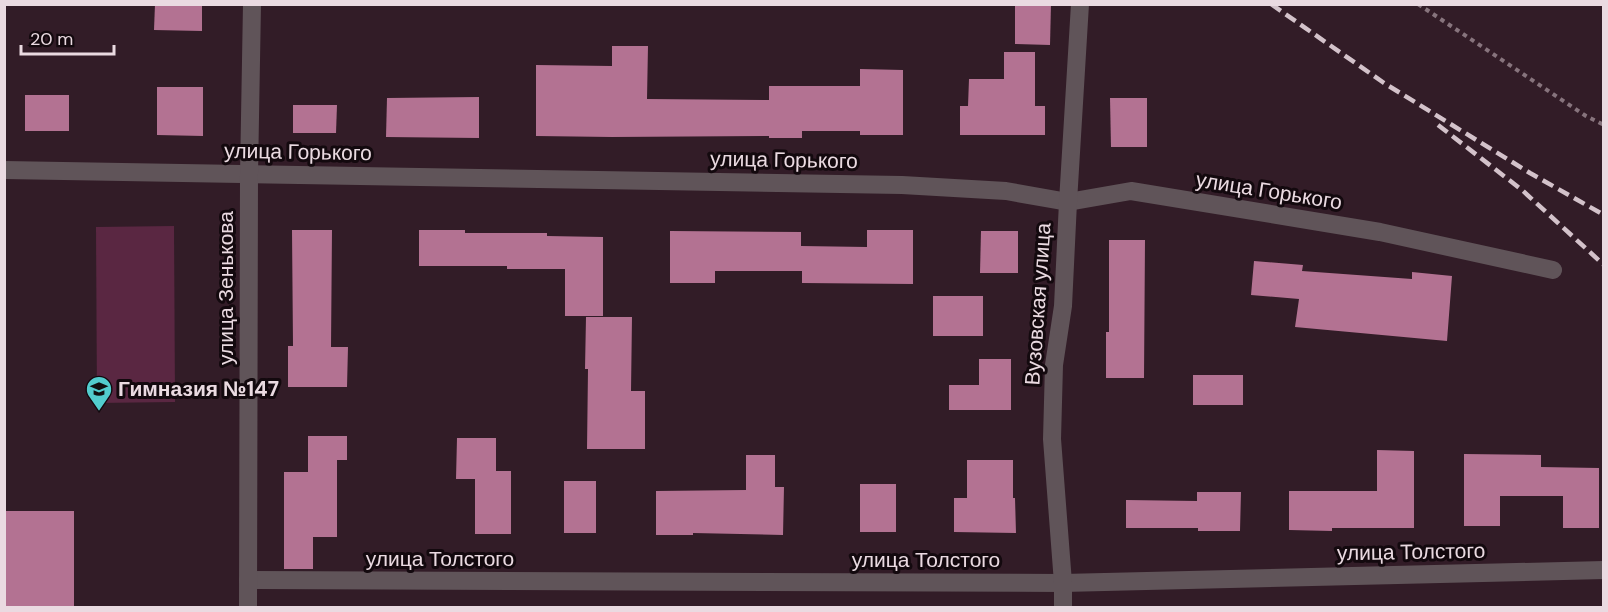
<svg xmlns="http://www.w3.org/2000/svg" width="1608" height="612" font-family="'DM Sans',sans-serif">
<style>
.green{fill:#5a2742}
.building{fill:#b37292}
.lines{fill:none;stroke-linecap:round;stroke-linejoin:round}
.path{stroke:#87747d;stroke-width:4;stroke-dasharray:4.5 4.5;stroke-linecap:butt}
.street{stroke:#605459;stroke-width:18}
.rail{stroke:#d3c2ca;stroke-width:4.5;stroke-dasharray:12 6;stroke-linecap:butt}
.labels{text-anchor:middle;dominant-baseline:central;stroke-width:6;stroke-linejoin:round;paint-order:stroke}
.street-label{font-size:21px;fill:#eadae1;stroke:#13090e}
.poi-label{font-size:21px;font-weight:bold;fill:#eadae1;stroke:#13090e;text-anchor:start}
</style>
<rect width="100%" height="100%" fill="#321c27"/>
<path class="green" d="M 174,226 L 175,402 L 97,403 L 96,227 Z"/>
<g class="building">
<path d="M 155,4 L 202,4 L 202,31 L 154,30 Z"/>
<path d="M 1015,4 L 1051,4 L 1050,45 L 1015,44 Z"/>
<path d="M 612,46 L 648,46 L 647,99 L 769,100 L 769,86 L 860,86 L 860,69 L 903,70 L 903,135 L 860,135 L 860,131 L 802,131 L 802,138 L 769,138 L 769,136 L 612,137 L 536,136 L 536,65 L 612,66 Z"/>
<path d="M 1004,52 L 1035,52 L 1035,106 L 1045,106 L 1045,135 L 960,135 L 960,106 L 968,106 L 969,79 L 1004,79 Z"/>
<path d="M 157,87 L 203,87 L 203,136 L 157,135 Z"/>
<rect x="25" y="95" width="44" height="36"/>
<path d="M 479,97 L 479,138 L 386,137 L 387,98 Z"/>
<path d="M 1110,98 L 1147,98 L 1147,147 L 1111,147 Z"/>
<path d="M 293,105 L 337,105 L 336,133 L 293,133 Z"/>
<path d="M 292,230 L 332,230 L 331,347 L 348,347 L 347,387 L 288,387 L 288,346 L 293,346 Z"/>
<path d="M 419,230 L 465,230 L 465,233 L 547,233 L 547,236 L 603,237 L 603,316 L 565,316 L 565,269 L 507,269 L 507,266 L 419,266 Z"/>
<path d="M 867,230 L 913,230 L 913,284 L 802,283 L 802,271 L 715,271 L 715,283 L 670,283 L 670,231 L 801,232 L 801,246 L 867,247 Z"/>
<path d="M 981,231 L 1018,231 L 1018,273 L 980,273 Z"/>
<path d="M 1109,240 L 1145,240 L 1144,378 L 1106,378 L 1106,332 L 1109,332 Z"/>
<path d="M 1254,261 L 1303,265 L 1302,271 L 1412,279 L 1412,272 L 1452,276 L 1447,341 L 1295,327 L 1299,299 L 1251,295 Z"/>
<rect x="933" y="296" width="50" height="40"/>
<path d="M 586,317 L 632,317 L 631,391 L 645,391 L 645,449 L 587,449 L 588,369 L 585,369 Z"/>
<path d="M 979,359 L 1011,359 L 1011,410 L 949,410 L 949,385 L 979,385 Z"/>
<rect x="1193" y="375" width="50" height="30"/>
<path d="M 308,436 L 347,436 L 347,460 L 337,460 L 337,537 L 313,537 L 313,569 L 284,569 L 284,472 L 308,472 Z"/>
<path d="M 457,438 L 496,438 L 496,471 L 511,471 L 511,534 L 475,534 L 475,479 L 456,479 Z"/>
<path d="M 1377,450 L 1414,451 L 1414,528 L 1332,528 L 1332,531 L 1289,530 L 1289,491 L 1377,491 Z"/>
<path d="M 1464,454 L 1541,455 L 1541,467 L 1599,468 L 1599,528 L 1563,528 L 1563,496 L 1500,496 L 1500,526 L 1464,526 Z"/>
<path d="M 746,455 L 775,455 L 775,487 L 784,487 L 783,535 L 693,533 L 693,535 L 656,535 L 656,491 L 746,490 Z"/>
<path d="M 967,460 L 1013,460 L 1013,498 L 1015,498 L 1016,533 L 954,532 L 954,498 L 967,498 Z"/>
<rect x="564" y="481" width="32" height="52"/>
<rect x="860" y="484" width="36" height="48"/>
<path d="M 1197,492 L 1241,492 L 1240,531 L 1198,531 L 1198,528 L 1126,528 L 1126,500 L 1197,501 Z"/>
<path d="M 4,511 L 74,511 L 74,607 L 4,608 Z"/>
</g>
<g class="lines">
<path class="path" d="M 1418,4 L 1586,116 L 1604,125"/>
<g class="street">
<path d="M 4,170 L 902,185 L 1006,191 L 1068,202 L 1131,191 L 1380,232 L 1553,270"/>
<path d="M 248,580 L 1063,583 L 1604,570"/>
<path d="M 248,608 L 249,174 L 252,4"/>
<path d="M 1063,608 L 1063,583 L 1052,439 L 1054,365 L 1063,306 L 1068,202 L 1080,4"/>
</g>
<g class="rail">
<path d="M 1271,4 L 1384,83 L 1530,173 L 1604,215"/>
<path d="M 1438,125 L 1522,190 L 1604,265"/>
</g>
</g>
<defs>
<g id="school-pin" transform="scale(1.35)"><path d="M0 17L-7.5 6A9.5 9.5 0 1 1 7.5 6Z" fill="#52cdce" stroke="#13090e"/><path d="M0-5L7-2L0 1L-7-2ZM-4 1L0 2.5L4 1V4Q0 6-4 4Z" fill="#111"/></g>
</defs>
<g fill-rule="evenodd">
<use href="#school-pin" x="99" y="389"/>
</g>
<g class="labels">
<g class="street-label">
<text transform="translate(298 152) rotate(1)">улица Горького</text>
<text transform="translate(784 160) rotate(1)">улица Горького</text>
<text transform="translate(1269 191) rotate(9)">улица Горького</text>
<text transform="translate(226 288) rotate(-90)">улица Зенькова</text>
<text transform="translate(1038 304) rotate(-86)">Вузовская улица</text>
<text transform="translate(1411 552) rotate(-1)">улица Толстого</text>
<text x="440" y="559">улица Толстого</text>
<text x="926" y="560">улица Толстого</text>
</g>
<g class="poi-label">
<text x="118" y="389">Гимназия №147</text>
</g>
</g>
<rect width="1608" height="612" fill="none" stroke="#eadae1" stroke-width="12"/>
<path d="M21 45v9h93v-9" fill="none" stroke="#eadae1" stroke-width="3"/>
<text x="30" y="45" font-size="18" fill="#eadae1" stroke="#13090e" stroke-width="4.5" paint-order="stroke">20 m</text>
</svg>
